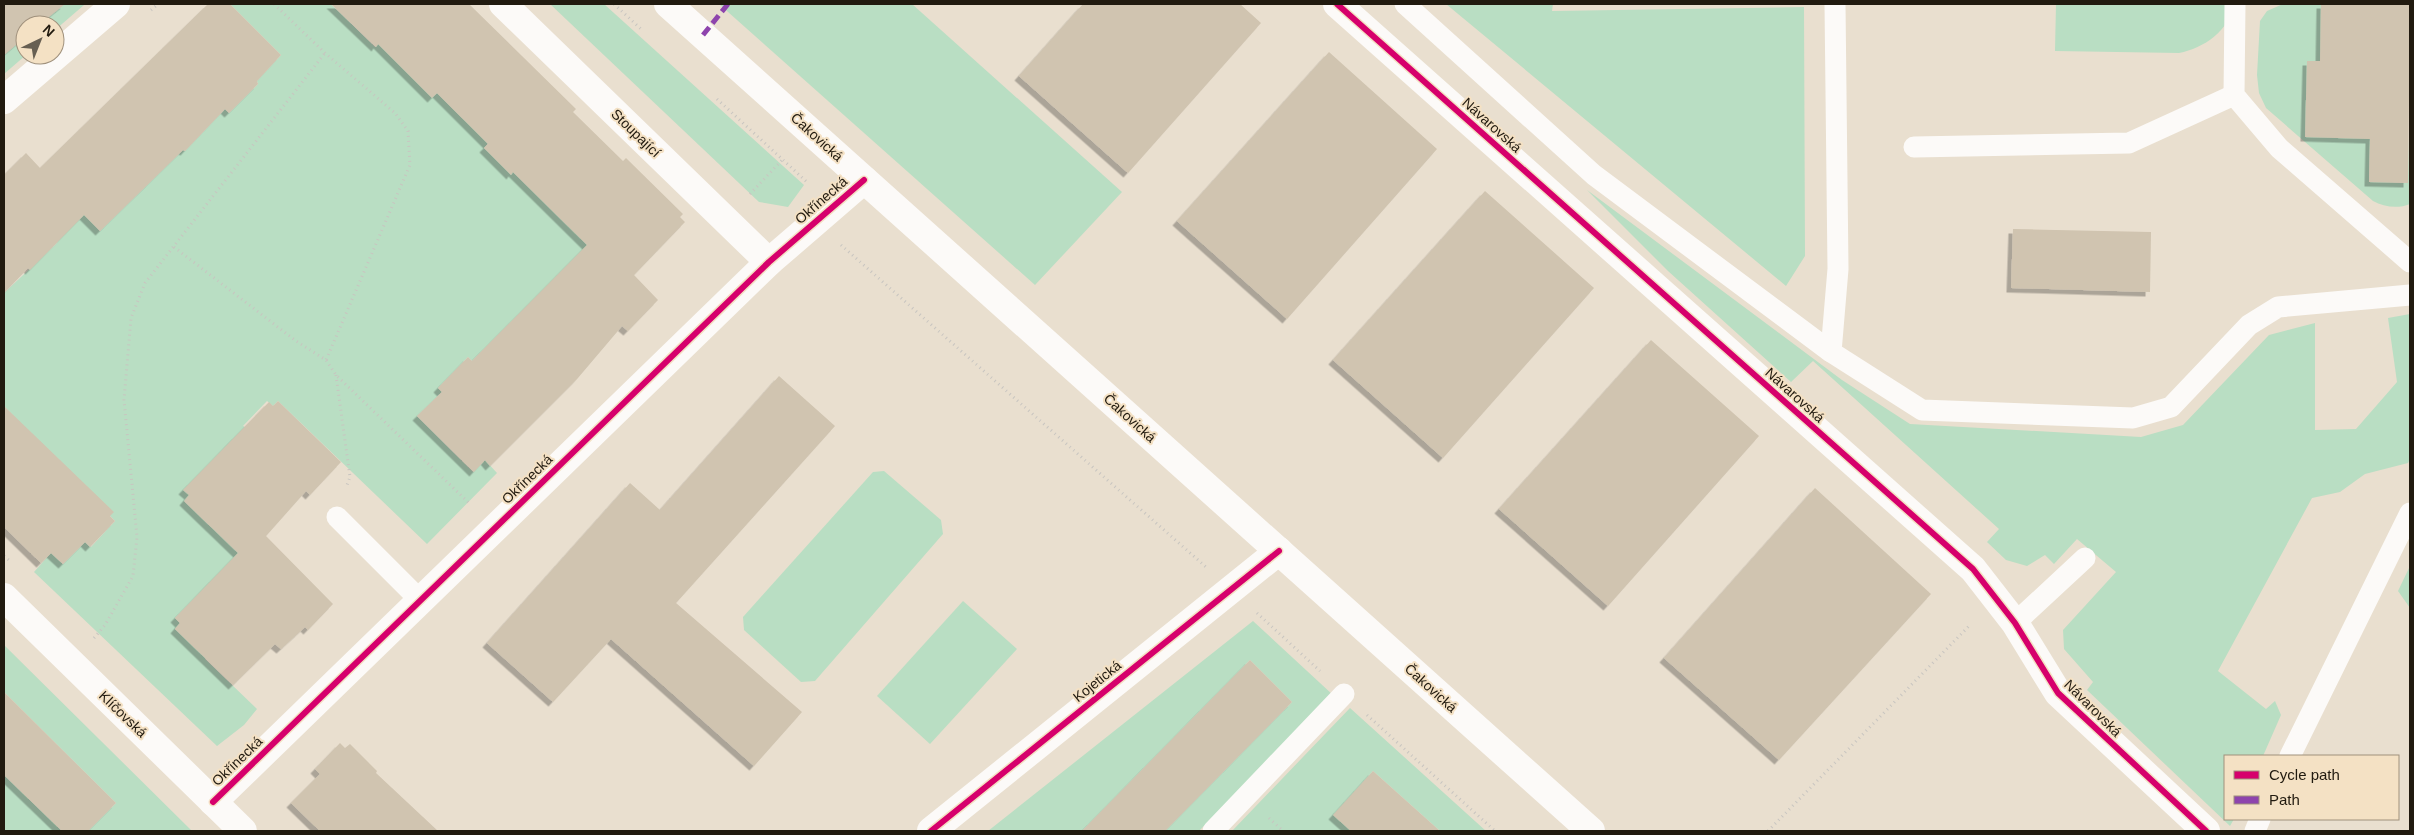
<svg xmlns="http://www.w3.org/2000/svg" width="2414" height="835" font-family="Arial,sans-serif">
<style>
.green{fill:#b9dec3}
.building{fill:#d0c4b0;filter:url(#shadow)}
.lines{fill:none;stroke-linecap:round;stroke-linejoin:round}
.path{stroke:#c8c5c0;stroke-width:3;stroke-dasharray:1 4;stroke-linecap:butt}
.lane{stroke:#fcfaf8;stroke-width:21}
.street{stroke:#fcfaf8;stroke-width:28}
.secondary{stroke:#fcfaf8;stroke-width:28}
.quiet{stroke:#8e44ad;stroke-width:5;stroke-dasharray:10 5;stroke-linecap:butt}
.cycleway-casing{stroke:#f4e1c4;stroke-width:9}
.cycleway{stroke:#d6006c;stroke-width:6}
.labels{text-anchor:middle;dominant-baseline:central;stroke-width:4;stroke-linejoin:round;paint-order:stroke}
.street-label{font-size:14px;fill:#211a0f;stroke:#f4e1c4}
</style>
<defs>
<filter id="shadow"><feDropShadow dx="-4.5" dy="4.5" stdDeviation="0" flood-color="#0004"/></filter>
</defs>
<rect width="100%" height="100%" fill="#e9dfcf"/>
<g class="green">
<path d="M 64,4 L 84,5 L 55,30 L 55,25 L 39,25 Z"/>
<path d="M 230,4 L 331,4 L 375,47 L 385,38 L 432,97 L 437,93 L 461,117 L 490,141 L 484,148 L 513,172 L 566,224 L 598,241 L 516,317 L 472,361 L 468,357 L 438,388 L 442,392 L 417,416 L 473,472 L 485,460 L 497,473 L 427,544 L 278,401 L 273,406 L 267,401 L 243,426 L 245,427 L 189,495 L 185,502 L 210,526 L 240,545 L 237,561 L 200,593 L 175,618 L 180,623 L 175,629 L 195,648 L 210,653 L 205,659 L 257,709 L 244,725 L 217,746 L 34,572 L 51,553 L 63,564 L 85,542 L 91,547 L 115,521 L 4,406 L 4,293 L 56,244 L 80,210 L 100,231 L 183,150 L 185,151 L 225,109 L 229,113 L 258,84 L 257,81 L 281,55 Z"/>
<path d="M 550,4 L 604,4 L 804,185 L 788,207 L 759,202 Z"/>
<path d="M 719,4 L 912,4 L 1122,192 L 1035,285 Z"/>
<path d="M 1446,4 L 1553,4 L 1552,11 L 1804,7 L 1805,256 L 1786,286 Z"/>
<path d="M 2056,4 L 2234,4 C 2229,31 2204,48 2179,53 L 2055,51 Z"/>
<path d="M 2283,4 L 2321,5 L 2377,47 L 2410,48 L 2410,73 L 2372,72 L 2369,181 L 2408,183 L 2410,90 L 2410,204 C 2398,209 2384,207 2373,201 L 2266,108 L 2259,93 L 2257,75 L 2260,21 L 2267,11 Z"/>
<path d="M 25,37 L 26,55 L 4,74 L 4,55 Z"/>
<path d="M 1587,190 L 1842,380 L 1910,424 L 2141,437 L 2183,425 L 2269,335 L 2315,323 L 2315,430 L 2356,429 L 2397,382 L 2388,318 L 2410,314 L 2410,459 L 2408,463 L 2365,474 L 2340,492 L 2312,498 L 2218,671 L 2266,709 L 2275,701 L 2281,715 L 2263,756 L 2225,756 L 2225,819 L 2234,819 L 2230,826 L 2087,690 L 2093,682 L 2064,649 L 2063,630 L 2116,572 L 2077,539 L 2054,564 L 2045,555 L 2027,566 L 2006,560 L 1987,542 L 1999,529 L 1813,361 L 1791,382 L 1668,271 Z"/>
<path d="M 884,471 L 941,520 L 943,534 L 815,681 L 801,682 L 744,630 L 743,617 L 873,472 Z"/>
<path d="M 2410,566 L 2410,608 L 2398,591 Z"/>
<path d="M 963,601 L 1017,649 L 930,744 L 877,696 Z"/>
<path d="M 1253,621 L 1333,695 L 1199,831 L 1165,831 L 1292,702 L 1250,660 L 1082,831 L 988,831 Z"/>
<path d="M 4,645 L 192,831 L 88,831 L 116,803 L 4,692 Z"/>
<path d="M 1350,708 L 1486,831 L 1440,831 L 1373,771 L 1334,815 L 1351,831 L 1232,831 Z"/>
<path d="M 4,775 L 62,831 L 4,831 Z"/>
</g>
<g class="building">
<path d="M 4,4 L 65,4 L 39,25 L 25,25 L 25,37 L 4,55 Z"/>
<path d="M 208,4 L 230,4 L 281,55 L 257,81 L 258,84 L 229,113 L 225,109 L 185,151 L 183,150 L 100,231 L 84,215 L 30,270 L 28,268 L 4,293 L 4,175 L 26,153 L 40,168 Z"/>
<path d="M 331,4 L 469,4 L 576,109 L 573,112 L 623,161 L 626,158 L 683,214 L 680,217 L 685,222 L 634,275 L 658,300 L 628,331 L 622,326 L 577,379 L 490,466 L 485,460 L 474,472 L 417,416 L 442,392 L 438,388 L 468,357 L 472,361 L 587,245 L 513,172 L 511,175 L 484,148 L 488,144 L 437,93 L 432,98 L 378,44 L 376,47 Z"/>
<path d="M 1083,4 L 1240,4 L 1261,23 L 1128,173 L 1019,76 Z"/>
<path d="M 2321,4 L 2410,4 L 2408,183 L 2369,182 L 2370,139 L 2305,137 L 2307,61 L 2320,61 Z"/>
<path d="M 1329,52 L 1437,149 L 1287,319 L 1177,221 Z"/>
<path d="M 1485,191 L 1594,288 L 1443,458 L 1333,360 Z"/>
<path d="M 2013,229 L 2151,232 L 2150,292 L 2011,288 Z"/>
<path d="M 1651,340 L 1759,436 L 1608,606 L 1499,509 Z"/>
<path d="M 779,376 L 835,426 L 676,603 L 802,712 L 754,766 L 611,639 L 553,702 L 487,643 L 630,483 L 660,510 Z"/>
<path d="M 278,401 L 341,462 L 310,495 L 306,491 L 266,536 L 333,604 L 308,630 L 305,627 L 281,649 L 275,644 L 233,685 L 175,629 L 180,623 L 175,618 L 238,553 L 184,501 L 189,495 L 183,490 L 269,402 L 273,406 Z"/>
<path d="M 4,406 L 114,512 L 110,516 L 115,521 L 90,547 L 85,542 L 63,564 L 51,553 L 41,563 L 4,527 Z"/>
<path d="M 1815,488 L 1931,594 L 1779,760 L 1664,658 Z"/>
<path d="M 1250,660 L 1292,702 L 1165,831 L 1082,831 Z"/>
<path d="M 4,692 L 116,803 L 88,831 L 62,831 L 4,775 Z"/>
<path d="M 340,743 L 345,748 L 350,744 L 377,771 L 376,773 L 438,831 L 320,831 L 291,803 L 320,774 L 315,769 Z"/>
<path d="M 1373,771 L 1440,831 L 1351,831 L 1333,815 Z"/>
</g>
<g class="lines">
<g class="path">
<path d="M 274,4 L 325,53 L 395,113 L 408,131 L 410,165 L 326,360"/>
<path d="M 614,4 L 641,29"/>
<path d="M 151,10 L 158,4"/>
<path d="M 717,99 L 808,183"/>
<path d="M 750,194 L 783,159"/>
<path d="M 841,245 L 1206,567"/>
<path d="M 174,247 L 296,341 L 326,360 L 336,375 L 470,504"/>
<path d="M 336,375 L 350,477 L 346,488"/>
<path d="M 4,556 L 10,561"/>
<path d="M 1257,613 L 1320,671"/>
<path d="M 94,638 L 105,625 L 133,576 L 137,537 L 124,400 L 131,318 L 145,283 L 325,53"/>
<path d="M 1367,715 L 1495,831"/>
<path d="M 1269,818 L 1283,831"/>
<path d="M 1768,831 L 1971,624"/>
</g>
<g class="lane">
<path d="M 1405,4 L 1594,175 L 1831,352 L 1922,410 L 2133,418 L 2171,407 L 2249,325 L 2278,307 L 2410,295"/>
<path d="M 2235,4 L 2234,95 L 2279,148 L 2410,262"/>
<path d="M 1914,147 L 2129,143 L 2234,95"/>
<path d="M 1831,352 L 1838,269 L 1835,4"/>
<path d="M 337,517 L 420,600"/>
<path d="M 2015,623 L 2085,558"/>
<path d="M 2290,756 L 2410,513"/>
<path d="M 1213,831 L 1344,694"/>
<path d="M 2255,831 L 2260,819"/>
</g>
<g class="street">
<path d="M 503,4 L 769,262"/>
<path d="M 1337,4 L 1973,569 L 2015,623 L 2058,693 L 2206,831"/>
<path d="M 4,100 L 116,4"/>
<path d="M 4,597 L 243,831"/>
<path d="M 213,802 L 769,262 L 864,180"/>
<path d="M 931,831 L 1279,551"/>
</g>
<path class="secondary" d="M 668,4 L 1591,831"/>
<path class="quiet" d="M 703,35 L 728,4"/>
<g class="cycleway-casing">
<g id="cycleway">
<path d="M 1337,4 L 1973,569 L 2015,623 L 2058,693 L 2206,831"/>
<path d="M 213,802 L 769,262 L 864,180"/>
<path d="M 931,831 L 1279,551"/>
</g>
</g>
<use href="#cycleway" class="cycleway"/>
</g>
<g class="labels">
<g class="street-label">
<text transform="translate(1492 125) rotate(42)">Návarovská</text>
<text transform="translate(636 133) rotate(44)">Stoupající</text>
<text transform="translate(817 137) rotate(42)">Čakovická</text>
<text transform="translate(821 200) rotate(-41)">Okřínecká</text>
<text transform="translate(1795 395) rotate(42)">Návarovská</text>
<text transform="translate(1130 418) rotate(42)">Čakovická</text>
<text transform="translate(527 479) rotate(-44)">Okřínecká</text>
<text transform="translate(1097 681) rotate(-39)">Kojetická</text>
<text transform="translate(1431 688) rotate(42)">Čakovická</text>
<text transform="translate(2093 708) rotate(45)">Návarovská</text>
<text transform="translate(123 714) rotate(44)">Klíčovská</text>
<text transform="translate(237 761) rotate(-44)">Okřínecká</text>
</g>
</g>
<rect width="2414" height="835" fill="none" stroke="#211a0f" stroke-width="10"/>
<rect x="2224" y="755" width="175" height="65" fill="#f4e1c4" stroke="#a0917c"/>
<rect x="2234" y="771" width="25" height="8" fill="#d6006c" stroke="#a0917c"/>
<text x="2269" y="780" font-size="15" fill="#211a0f">Cycle path</text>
<rect x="2234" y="796" width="25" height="8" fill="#8e44ad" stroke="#a0917c"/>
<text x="2269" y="805" font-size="15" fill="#211a0f">Path</text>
<g transform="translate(40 40) rotate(43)"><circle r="24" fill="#f4e1c4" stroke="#a0917c"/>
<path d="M0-4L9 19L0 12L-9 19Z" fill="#675f52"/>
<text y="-8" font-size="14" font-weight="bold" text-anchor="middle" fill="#211a0f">N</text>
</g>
</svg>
